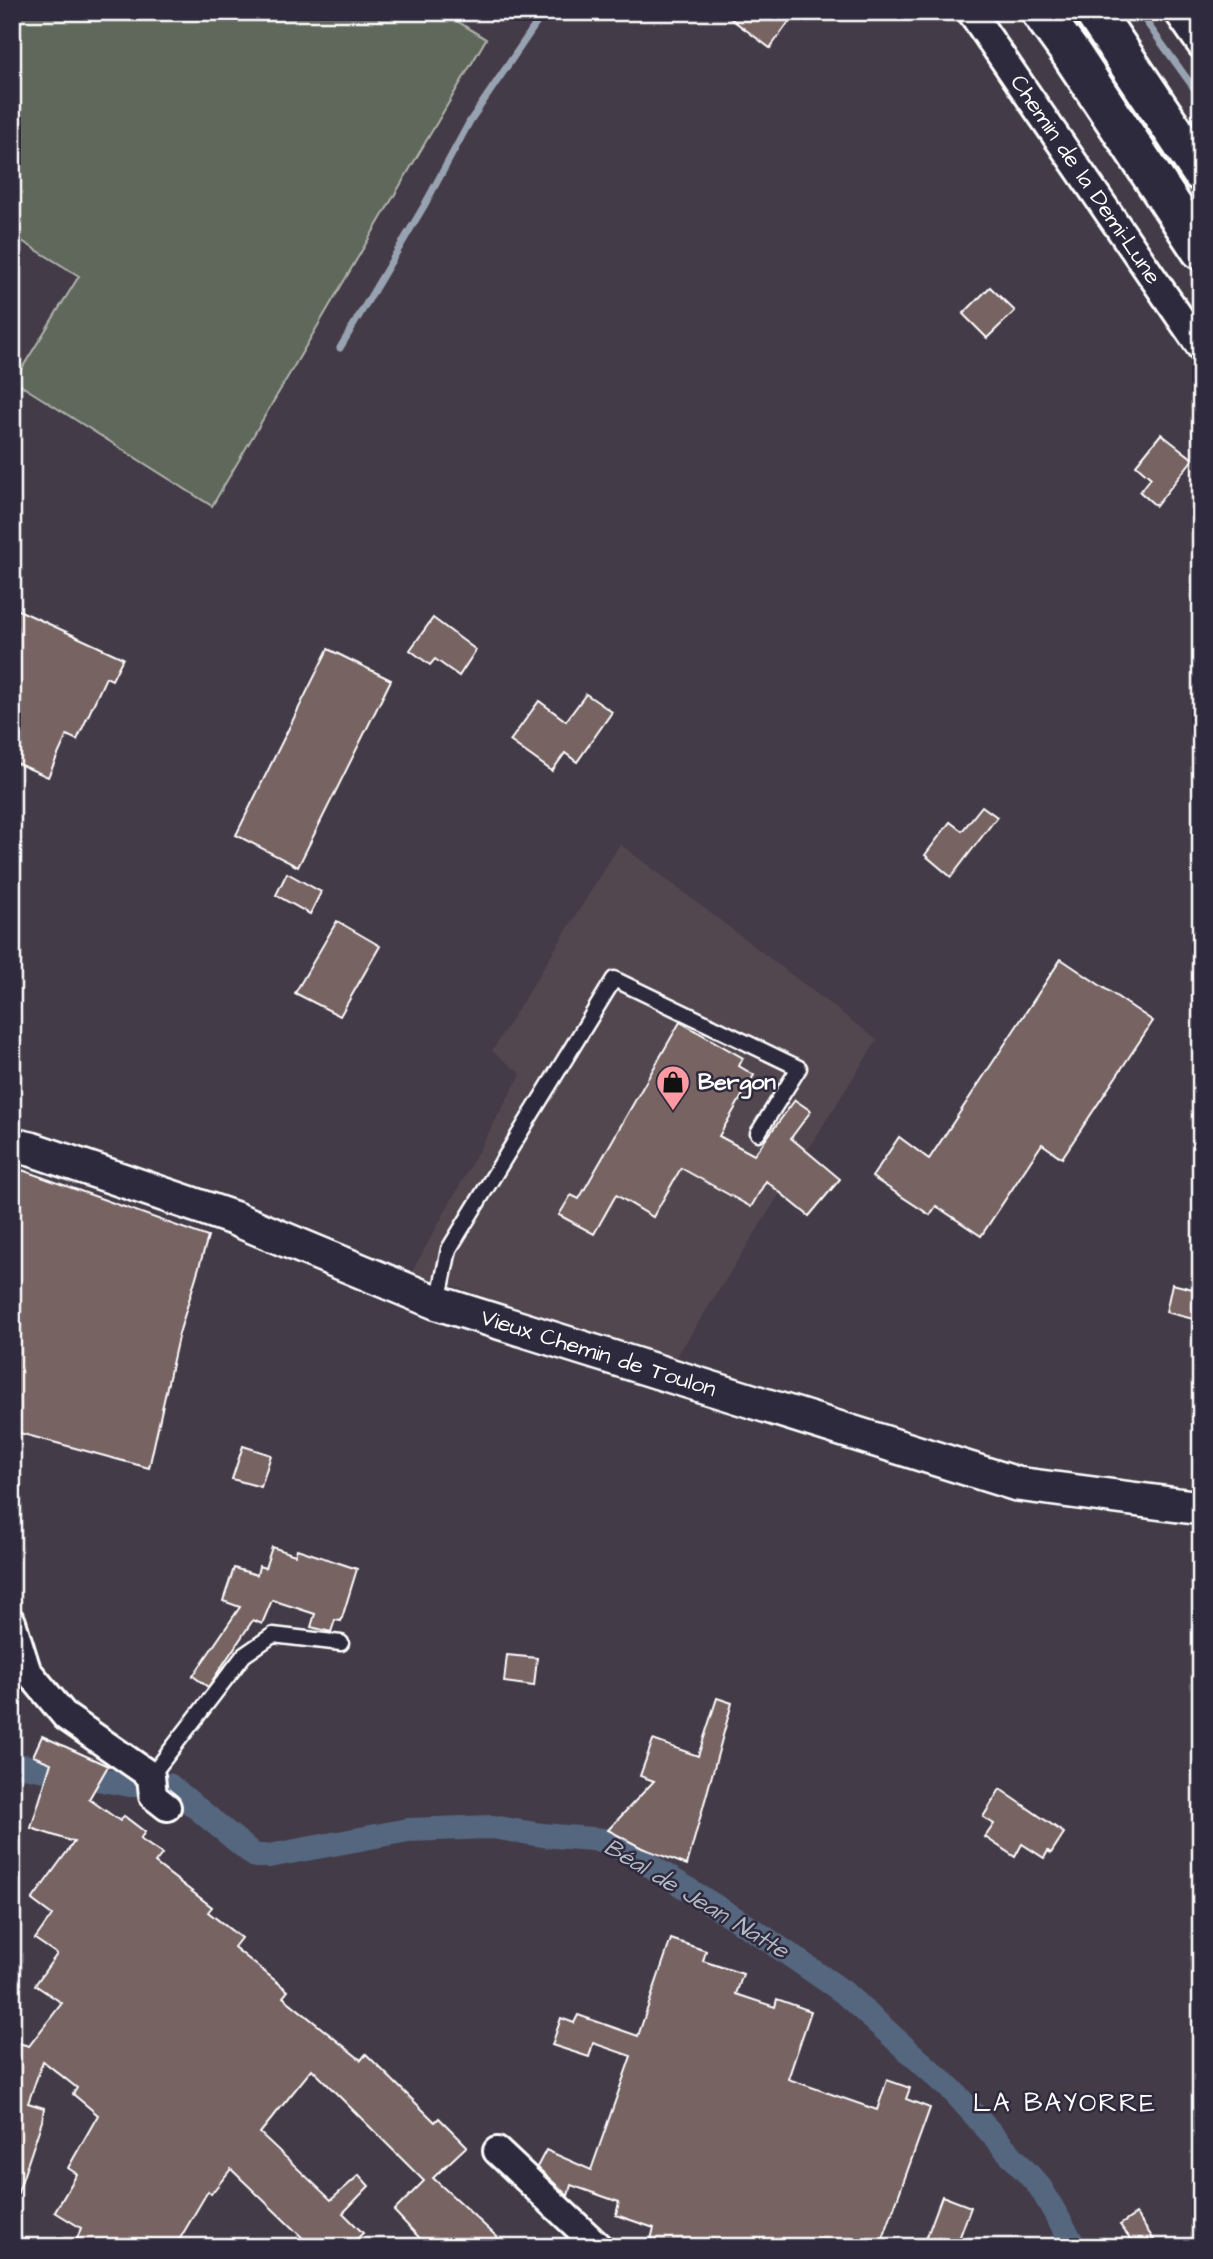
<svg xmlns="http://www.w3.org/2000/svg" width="1213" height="2259" font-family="'Architects Daughter',sans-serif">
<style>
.built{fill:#534750}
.green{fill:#5f675a;stroke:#afb3ac;stroke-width:2}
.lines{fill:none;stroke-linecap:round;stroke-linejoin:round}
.stream{stroke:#98a3b2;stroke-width:7}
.canal{stroke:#54667f;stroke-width:24}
.building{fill:#766362;stroke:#fff;stroke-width:2}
.service-casing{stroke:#fff;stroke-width:19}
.minor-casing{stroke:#fff;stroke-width:32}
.tertiary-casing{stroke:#fff;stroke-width:38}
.motorway-casing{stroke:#fff;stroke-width:44}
.service{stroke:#2f2a3d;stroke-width:14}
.minor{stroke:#2f2a3d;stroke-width:26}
.tertiary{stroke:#2f2a3d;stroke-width:33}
.motorway{stroke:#2f2a3d;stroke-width:38}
.labels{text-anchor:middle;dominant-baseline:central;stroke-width:5;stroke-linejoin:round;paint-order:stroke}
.street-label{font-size:23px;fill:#fff;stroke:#2f2a3d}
.poi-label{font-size:23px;font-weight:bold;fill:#fff;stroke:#2f2a3d;text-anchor:start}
.water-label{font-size:24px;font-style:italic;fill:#b2bac5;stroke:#2f2a3d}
.quarter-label{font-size:26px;letter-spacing:2px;fill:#fff;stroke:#2f2a3d}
</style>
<rect width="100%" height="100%" fill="#443b48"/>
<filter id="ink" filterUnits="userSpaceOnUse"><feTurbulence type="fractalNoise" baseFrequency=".0143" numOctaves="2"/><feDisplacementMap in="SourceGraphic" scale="14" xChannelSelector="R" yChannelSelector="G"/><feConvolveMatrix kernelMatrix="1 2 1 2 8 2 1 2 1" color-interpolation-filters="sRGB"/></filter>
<g filter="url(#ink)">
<path class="built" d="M 620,844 L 877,1040 L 674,1361 L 412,1272 L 521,1074 L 492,1051 Z"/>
<path class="green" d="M 12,12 L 442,12 L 486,39 L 212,506 L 14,381 L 79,276 L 12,235 Z"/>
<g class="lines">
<g class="stream">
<path d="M 1139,12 L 1201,98"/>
<path d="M 340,348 L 424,206 L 470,121 L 544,12"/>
</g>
<path class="canal" d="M 12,1764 L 130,1785 L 169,1785 L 255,1856 L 269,1856 L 408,1830 L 492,1827 L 542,1835 L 604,1840 L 633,1855 L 755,1931 L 842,1991 L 953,2091 L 1040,2187 L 1075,2247"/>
</g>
<g class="building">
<path d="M 722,12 L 796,12 L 770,48 Z"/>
<path d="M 990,287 L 1015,311 L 987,338 L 963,314 Z"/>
<path d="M 1161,434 L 1193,459 L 1156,506 L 1140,492 L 1151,478 L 1136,465 Z"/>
<path d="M 12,607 L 123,658 L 112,680 L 106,677 L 77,740 L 67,735 L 48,777 L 12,761 Z"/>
<path d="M 433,618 L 476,650 L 459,676 L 435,659 L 430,665 L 410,650 Z"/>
<path d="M 328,649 L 391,680 L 298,867 L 236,835 Z"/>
<path d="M 586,694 L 612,712 L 577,762 L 565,753 L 552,771 L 510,741 L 539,701 L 566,721 Z"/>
<path d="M 982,806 L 997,817 L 951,877 L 925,855 L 950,822 L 962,831 Z"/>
<path d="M 287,873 L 321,892 L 310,914 L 276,895 Z"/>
<path d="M 337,921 L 380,946 L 340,1016 L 295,993 Z"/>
<path d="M 1061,959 L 1153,1021 L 1062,1158 L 1042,1144 L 981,1236 L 936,1206 L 930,1215 L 872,1177 L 899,1137 L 929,1159 Z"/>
<path d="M 680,1022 L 743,1058 L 739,1066 L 754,1075 L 719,1136 L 754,1155 L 795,1100 L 811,1111 L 791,1138 L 840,1179 L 809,1216 L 766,1181 L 751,1207 L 681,1168 L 653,1217 L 616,1195 L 594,1234 L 559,1215 L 571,1195 L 579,1199 Z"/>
<path d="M 22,1170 L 208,1237 L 178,1337 L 149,1468 L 12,1431 L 12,1202 Z"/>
<path d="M 1172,1284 L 1201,1291 L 1201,1321 L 1166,1312 Z"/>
<path d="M 243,1446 L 271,1455 L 261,1487 L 232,1479 Z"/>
<path d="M 272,1547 L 295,1555 L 297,1549 L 357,1569 L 341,1621 L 335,1620 L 331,1632 L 311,1627 L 315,1614 L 272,1600 L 262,1624 L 253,1620 L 208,1687 L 193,1676 L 240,1607 L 223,1601 L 234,1568 L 257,1575 L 259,1566 L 265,1568 Z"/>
<path d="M 507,1655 L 537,1658 L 534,1686 L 504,1682 Z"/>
<path d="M 717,1698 L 732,1703 L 687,1865 L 642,1848 L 608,1830 L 654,1781 L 640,1776 L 653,1740 L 698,1756 Z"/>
<path d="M 42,1736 L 108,1766 L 89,1799 L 120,1821 L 124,1816 L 145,1832 L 140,1839 L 162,1854 L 155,1863 L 212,1907 L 208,1912 L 241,1938 L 234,1947 L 288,1991 L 283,1997 L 361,2060 L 366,2054 L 435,2122 L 439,2118 L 467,2146 L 433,2178 L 508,2247 L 428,2247 L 394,2211 L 424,2181 L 312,2069 L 260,2133 L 331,2200 L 359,2175 L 369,2186 L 343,2213 L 363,2233 L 349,2247 L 312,2247 L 231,2169 L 211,2194 L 208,2191 L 175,2247 L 74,2247 L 81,2228 L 55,2212 L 77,2174 L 68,2168 L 98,2115 L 73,2094 L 77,2088 L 43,2061 L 28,2103 L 44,2108 L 42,2121 L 16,2198 L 12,2198 L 12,2041 L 29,2046 L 62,2003 L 35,1985 L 57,1954 L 35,1939 L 52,1915 L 32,1900 L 74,1842 L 31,1828 L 51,1763 L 33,1756 Z"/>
<path d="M 1000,1789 L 1064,1833 L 1051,1853 L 1048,1851 L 1044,1858 L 1022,1844 L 1015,1857 L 985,1837 L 994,1824 L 983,1817 Z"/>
<path d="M 671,1939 L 706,1951 L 703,1961 L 743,1974 L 736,1994 L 775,2007 L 777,1999 L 811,2011 L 788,2079 L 877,2110 L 887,2080 L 910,2088 L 906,2099 L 930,2108 L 880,2247 L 649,2247 L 654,2228 L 616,2215 L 619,2202 L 571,2185 L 568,2196 L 537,2167 L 546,2150 L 591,2170 L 631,2056 L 593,2043 L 589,2057 L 552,2045 L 561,2018 L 574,2023 L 578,2015 L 638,2036 Z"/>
<path d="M 942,2196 L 971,2207 L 956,2247 L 923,2247 Z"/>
<path d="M 1136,2214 L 1159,2247 L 1137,2247 L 1120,2225 Z"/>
</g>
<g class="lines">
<g class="service-casing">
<g id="service">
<path d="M 438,1303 L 449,1249 L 614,979 L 799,1068 L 758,1133"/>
<path d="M 151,1776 L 244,1655 L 273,1635 L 341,1643"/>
</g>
</g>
<g class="minor-casing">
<g id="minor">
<path id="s1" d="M 971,12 L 1201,348"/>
<path d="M 1178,12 L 1201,45"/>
<path d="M 12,1622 L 27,1670 L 66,1717 L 151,1776 L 153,1796 L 167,1807"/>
<path d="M 497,2151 L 599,2247"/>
</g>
</g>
<g class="tertiary-casing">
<g id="tertiary">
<path id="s2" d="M 12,1145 L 31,1149 L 233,1218 L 438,1303 L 1017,1484 L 1201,1508"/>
</g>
</g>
<g class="motorway-casing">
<g id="motorway">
<path d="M 1041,12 L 1072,55 L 1201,250"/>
<path d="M 1094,12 L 1201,172"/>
</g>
</g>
<use href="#service" class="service"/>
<use href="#minor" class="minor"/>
<use href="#tertiary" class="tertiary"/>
<use href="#motorway" class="motorway"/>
</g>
</g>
<defs>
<g id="shop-pin" transform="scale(1.75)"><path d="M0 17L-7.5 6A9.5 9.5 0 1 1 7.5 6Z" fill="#ff9aa2" stroke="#2f2a3d"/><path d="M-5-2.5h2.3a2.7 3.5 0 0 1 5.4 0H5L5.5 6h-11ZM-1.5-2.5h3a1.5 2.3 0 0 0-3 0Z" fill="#111"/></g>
</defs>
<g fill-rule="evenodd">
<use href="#shop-pin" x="673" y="1082"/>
</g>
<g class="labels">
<g class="street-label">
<text stroke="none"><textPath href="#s1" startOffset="203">Chemin de la Demi-Lune</textPath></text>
<text stroke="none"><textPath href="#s2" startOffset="623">Vieux Chemin de Toulon</textPath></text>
</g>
<g class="poi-label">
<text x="698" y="1082">Bergon</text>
</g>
<g class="water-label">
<text transform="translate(696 1899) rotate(31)">Béal de Jean Natte</text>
</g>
<g class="quarter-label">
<text x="1065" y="2103">LA BAYORRE</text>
</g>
</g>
<rect width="1213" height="2259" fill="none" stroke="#2f2a3d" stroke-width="42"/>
<rect x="21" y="21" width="1171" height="2217" fill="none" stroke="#fff" stroke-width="2.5" filter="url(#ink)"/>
</svg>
